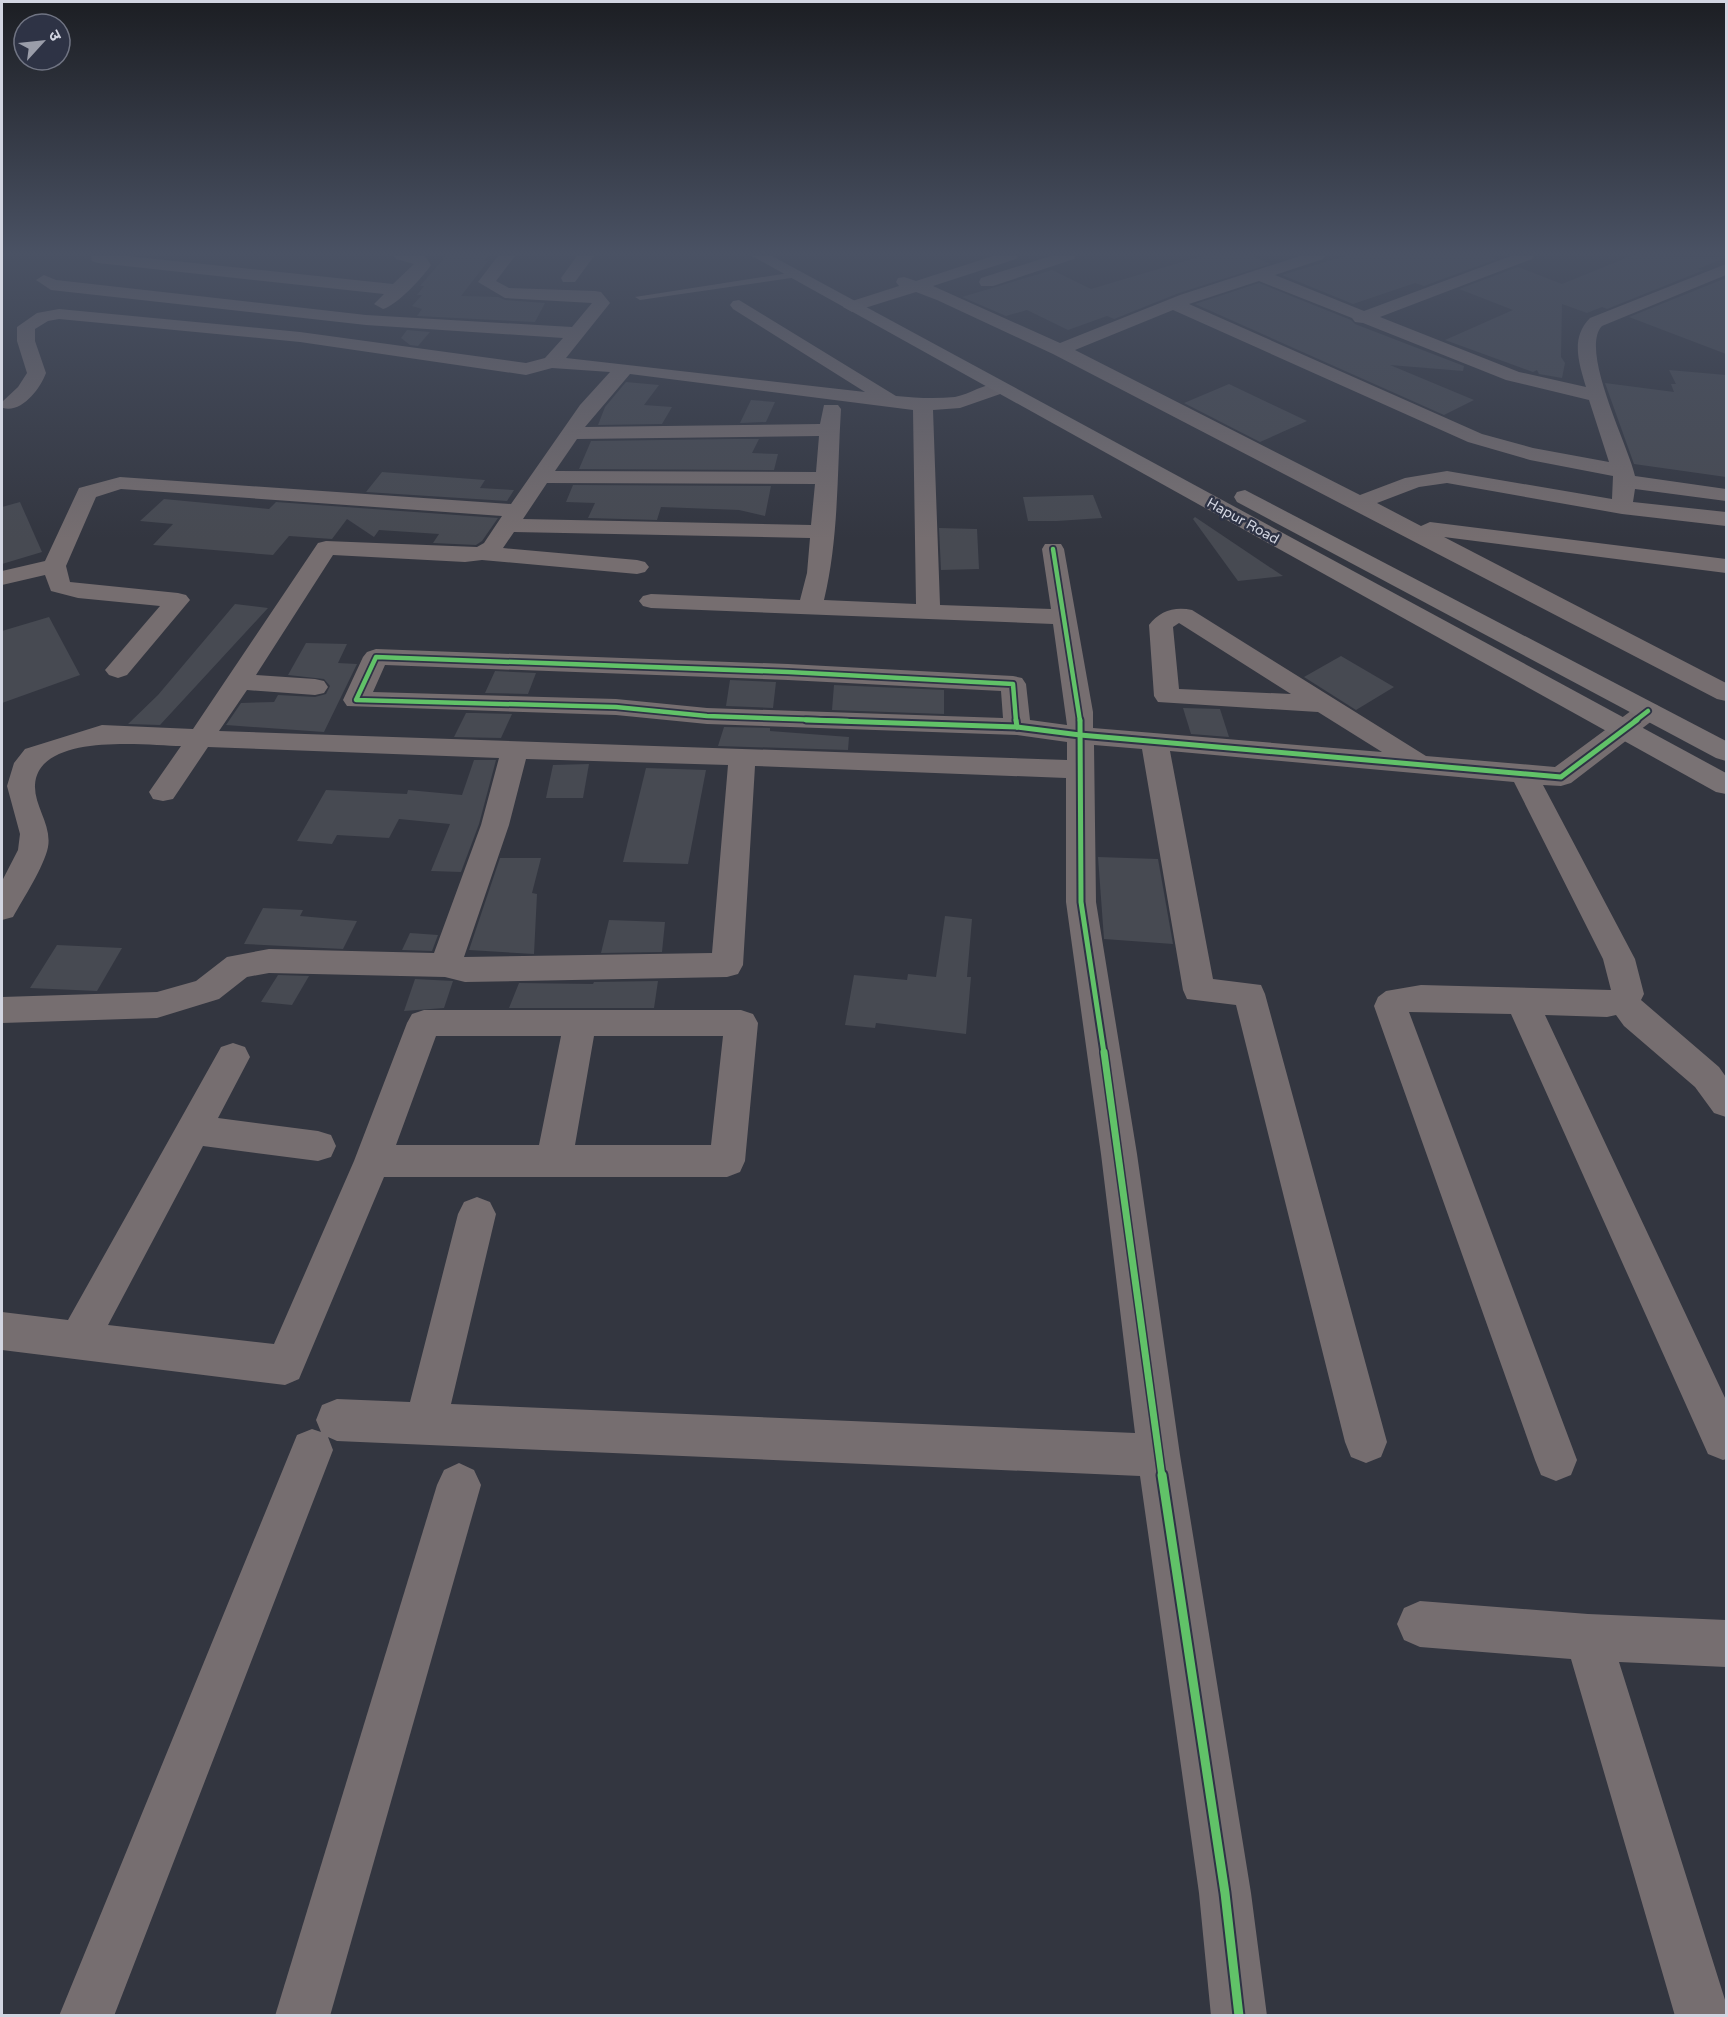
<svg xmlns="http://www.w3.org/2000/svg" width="1728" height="2017" font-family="'Varela Round','Noto Sans Devanagari',sans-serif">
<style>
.building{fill:#474a52}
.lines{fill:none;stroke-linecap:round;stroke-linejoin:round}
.lane{fill:#766e70;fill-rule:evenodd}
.street{fill:#766e70;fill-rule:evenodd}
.secondary{fill:#797274;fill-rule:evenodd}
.cycleway-far3-casing{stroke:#2e3345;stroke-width:8}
.cycleway-far2-casing{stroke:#2e3345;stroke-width:9}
.cycleway-far1-casing{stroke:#2e3345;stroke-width:10}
.cycleway-casing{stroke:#2e3345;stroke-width:13}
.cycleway-far3{stroke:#61c268;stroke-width:4.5}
.cycleway-far2{stroke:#61c268;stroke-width:5}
.cycleway-far1{stroke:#61c268;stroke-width:7}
.cycleway{stroke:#61c268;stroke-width:9}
.labels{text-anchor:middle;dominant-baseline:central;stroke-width:5;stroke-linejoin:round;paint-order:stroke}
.far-street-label{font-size:14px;fill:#d2d5e1;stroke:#2e3345}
</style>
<rect width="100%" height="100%" fill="#333640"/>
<g class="building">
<path d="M 446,256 L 488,256 L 484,261 L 488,261 L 461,296 L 498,297 L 505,300 L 545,303 L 535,322 L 417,316 L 422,309 L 412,306 L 422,295 L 417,295 L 424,286 L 420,286 Z"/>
<path d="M 1202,256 L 1252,256 L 1270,264 L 1179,293 L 1114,319 L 1107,316 L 1068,330 L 1027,310 L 1006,316 L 962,297 L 1052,270 L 1091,289 Z"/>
<path d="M 1345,256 L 1489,256 L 1497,259 L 1424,286 L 1415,283 L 1353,304 L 1282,275 Z"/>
<path d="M 1631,256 L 1726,257 L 1698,269 L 1704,270 L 1607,309 L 1602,307 L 1587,313 L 1562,304 L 1561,357 L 1565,363 L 1562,378 L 1539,374 L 1537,370 L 1533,372 L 1445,340 L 1513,310 L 1459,289 L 1518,267 L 1562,284 Z"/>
<path d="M 1726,278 L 1726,354 L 1629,317 Z"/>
<path d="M 1259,283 L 1351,320 L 1355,324 L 1464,366 L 1463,371 L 1390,365 L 1474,400 L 1444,415 L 1195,304 Z"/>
<path d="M 407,330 L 430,332 L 418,346 L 410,345 L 401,338 Z"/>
<path d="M 1669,370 L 1726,375 L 1726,477 L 1634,464 L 1605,383 L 1674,392 L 1671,384 L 1676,384 Z"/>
<path d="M 626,382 L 659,385 L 644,405 L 672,407 L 662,424 L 598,425 L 605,407 Z"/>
<path d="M 1229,384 L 1307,421 L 1260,442 L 1184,403 Z"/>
<path d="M 751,400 L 775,402 L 766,422 L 740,423 Z"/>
<path d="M 733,439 L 759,439 L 752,453 L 778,454 L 774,470 L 579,469 L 591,441 Z"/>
<path d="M 382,472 L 485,480 L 480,488 L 514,490 L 507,501 L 366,492 Z"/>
<path d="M 573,485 L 771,486 L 765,516 L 739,510 L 661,507 L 657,520 L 588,518 L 595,503 L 566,502 Z"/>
<path d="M 1093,495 L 1102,518 L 1057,521 L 1028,521 L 1023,497 Z"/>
<path d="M 164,499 L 269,509 L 276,502 L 498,518 L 482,541 L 476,545 L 433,543 L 439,534 L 379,530 L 374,537 L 347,519 L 332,539 L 289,536 L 273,555 L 153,545 L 173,524 L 140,521 Z"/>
<path d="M 20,502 L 42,552 L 2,564 L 2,507 Z"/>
<path d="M 1195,517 L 1283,576 L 1238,581 L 1193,519 Z"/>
<path d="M 939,528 L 977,529 L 979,569 L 941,570 Z"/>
<path d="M 235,604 L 268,608 L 160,725 L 128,724 L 158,695 Z"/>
<path d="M 49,617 L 80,675 L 2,703 L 2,631 Z"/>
<path d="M 306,643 L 347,644 L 338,663 L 357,664 L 324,732 L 226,725 L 241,703 L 274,702 L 278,695 L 315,697 L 326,694 L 330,686 L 324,679 L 288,675 Z"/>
<path d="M 1341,656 L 1394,687 L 1356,710 L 1304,677 Z"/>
<path d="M 495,671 L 536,673 L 528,694 L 485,693 Z"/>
<path d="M 730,680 L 776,682 L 773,708 L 726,706 Z"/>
<path d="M 834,685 L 944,690 L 944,714 L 832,710 Z"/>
<path d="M 1183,708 L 1220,709 L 1229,737 L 1191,734 Z"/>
<path d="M 466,713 L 476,713 L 512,714 L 501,738 L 454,737 Z"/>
<path d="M 724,727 L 770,728 L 770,731 L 849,737 L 848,750 L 718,746 Z"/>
<path d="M 474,760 L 496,760 L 479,824 L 461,872 L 431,871 L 450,824 L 399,819 L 389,838 L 337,835 L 332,844 L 297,841 L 326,790 L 407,794 L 408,790 L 462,795 Z"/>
<path d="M 589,764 L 583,798 L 546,798 L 553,765 Z"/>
<path d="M 646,768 L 706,770 L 688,864 L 623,862 Z"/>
<path d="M 1098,857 L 1158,859 L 1173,944 L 1104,939 Z"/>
<path d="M 500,858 L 541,858 L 532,893 L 537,894 L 534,954 L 469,950 Z"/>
<path d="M 263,908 L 303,910 L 300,916 L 357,921 L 343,949 L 244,944 Z"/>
<path d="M 945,916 L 972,919 L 967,977 L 971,977 L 966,1034 L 876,1023 L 875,1028 L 845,1025 L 854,975 L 907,980 L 908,974 L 936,977 Z"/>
<path d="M 609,920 L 665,922 L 662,952 L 601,953 Z"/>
<path d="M 410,933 L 438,935 L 432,951 L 402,950 Z"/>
<path d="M 57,945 L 122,948 L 97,991 L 30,988 Z"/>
<path d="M 278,975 L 309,976 L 292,1005 L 261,1002 Z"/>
<path d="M 415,979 L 453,981 L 444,1008 L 404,1011 Z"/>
<path d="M 658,981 L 654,1008 L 509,1008 L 519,983 L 593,984 L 594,982 Z"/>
</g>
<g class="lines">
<path class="lane" d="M 795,272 L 800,275 L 798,277 L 640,300 L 635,297 Z"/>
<g class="street">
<path d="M 91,256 L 127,256 L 393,284 L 414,264 L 396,259 L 394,256 L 425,256 L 431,265 C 423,277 396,306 383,309 L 374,304 L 384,294 L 98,263 L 92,261 Z"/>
<path d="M 498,256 L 515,256 L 496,281 L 509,288 L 595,291 L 601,292 L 610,303 L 566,358 L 865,392 L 733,309 L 730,305 L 733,301 L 739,300 L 896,396 C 916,398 935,399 955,397 C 972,394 988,380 1006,384 L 1009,388 L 1006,392 L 960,408 L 933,410 L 940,605 L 1051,609 L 1042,549 L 1045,544 L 1061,544 L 1064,549 L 1093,712 L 1093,728 L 1382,752 L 1318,712 L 1158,702 L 1154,696 L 1149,625 C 1159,611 1175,606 1192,610 L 1426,756 L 1555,767 L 1639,705 L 1648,703 L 1657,705 L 1661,711 L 1657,717 L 1571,783 L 1561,786 L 1543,785 L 1635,959 L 1644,994 L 1641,1000 L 1719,1067 L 1726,1077 L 1726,1117 L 1714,1113 L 1695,1087 L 1624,1026 L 1616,1015 L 1607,1017 L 1545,1015 L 1726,1400 L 1726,1459 L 1723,1460 L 1708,1454 L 1511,1014 L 1409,1012 L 1577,1460 L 1571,1475 L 1556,1481 L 1541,1475 L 1535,1460 L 1374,1006 L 1378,997 L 1386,991 L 1421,985 L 1611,990 L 1603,959 L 1514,782 L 1170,751 L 1213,979 L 1261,985 L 1265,994 L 1387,1442 L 1381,1457 L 1366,1463 L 1351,1457 L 1345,1442 L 1236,1005 L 1187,999 L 1183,990 L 1142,749 L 1094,745 L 1096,902 L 1137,1154 L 1180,1455 L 1251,1893 L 1267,2016 L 1211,2016 L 1199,1893 L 1140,1476 L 337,1441 L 328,1437 L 333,1450 L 114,2016 L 59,2016 L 297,1435 L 312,1429 L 321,1432 L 316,1420 L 322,1405 L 337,1399 L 410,1402 L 458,1214 L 464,1202 L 477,1197 L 490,1202 L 496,1214 L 451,1404 L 1135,1433 L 1101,1154 L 1066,902 L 1066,778 L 755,766 L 743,965 L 738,974 L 727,977 L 465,982 L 445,977 L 269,973 L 247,977 L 219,999 L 157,1018 L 2,1023 L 2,997 L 157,992 L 196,981 L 227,957 L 269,949 L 434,953 L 481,825 L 499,758 L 208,747 L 173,799 L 163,801 L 153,799 L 149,792 L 181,746 C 145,745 38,732 35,785 C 34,806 52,825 48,847 C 44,867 23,899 13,917 L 2,920 L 2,881 L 18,850 L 20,834 L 7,786 L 14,763 L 25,749 L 102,725 L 193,729 L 318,543 L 326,541 L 477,547 L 484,543 L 502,516 L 121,489 L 96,497 L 66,566 L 70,582 L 178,593 L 186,595 L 190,600 L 127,675 L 118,678 L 109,675 L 105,670 L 160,606 L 78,598 L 51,591 L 45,575 L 2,585 L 2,571 L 45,561 L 79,488 L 120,477 L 511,504 L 580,405 L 610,372 L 552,368 L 526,375 L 300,342 L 59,319 L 48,321 L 35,329 L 35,341 L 46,373 C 40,389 22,413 3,408 L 2,402 L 18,387 L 27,373 L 17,341 L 17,327 L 37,313 L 59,309 L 300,332 L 526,363 L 545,358 L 563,338 L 366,325 L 51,290 L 36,280 L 44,275 L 56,280 L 366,315 L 572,327 L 592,303 L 505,298 L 478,282 ZM 630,374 L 913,410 L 916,604 L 824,600 C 839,538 837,472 841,409 L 838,405 L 824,405 L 820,424 L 585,427 ZM 819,436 L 816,472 L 555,471 L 577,439 ZM 547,483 L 815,484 L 811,525 L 523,519 ZM 514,532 L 810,538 L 807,573 L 800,600 L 651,594 L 643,596 L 639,601 L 643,606 L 651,608 L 1053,624 L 1067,725 L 1030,720 L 1026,684 L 1022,678 L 1013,676 L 788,664 L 376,649 L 367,652 L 363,657 L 343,700 L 347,706 L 616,715 L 707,724 L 1017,735 L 1067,742 L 1067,760 L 219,731 L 247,690 L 315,695 L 324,693 L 328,687 L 324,681 L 315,679 L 256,675 L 333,555 L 465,562 L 482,560 L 637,574 L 645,572 L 649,567 L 645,562 L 637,560 L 503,548 ZM 1179,623 L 1291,694 L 1179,689 L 1173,627 ZM 385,665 L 788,680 L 1001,691 L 1003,718 L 707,708 L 616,699 L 373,692 ZM 526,759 L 728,765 L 712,953 L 464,957 L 509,825 Z"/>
<path d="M 577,256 L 594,256 L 575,282 L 563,282 L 561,278 Z"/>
<path d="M 993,256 L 1018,256 L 1016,259 L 933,286 L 1060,343 L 1180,295 L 1300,256 L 1325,256 L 1323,259 L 1275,275 L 1364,311 L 1511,256 L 1534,256 L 1532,259 L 1380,317 L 1519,372 L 1586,387 C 1579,363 1570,338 1590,318 L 1726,264 L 1726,275 L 1602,326 C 1579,350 1628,445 1635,476 L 1726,489 L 1726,501 L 1635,489 L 1633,502 L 1726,512 L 1726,526 L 1622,514 L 1447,483 L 1419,487 L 1377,503 L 1421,526 L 1430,522 L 1726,559 L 1726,573 L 1444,537 L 1726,683 L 1726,701 L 1717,699 L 1053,354 L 937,300 L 916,292 L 852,312 L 843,307 L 846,303 L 899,286 L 896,282 L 898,278 L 904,277 L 916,281 ZM 1259,281 L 1352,318 L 1355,322 L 1363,323 L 1506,380 L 1589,400 L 1609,462 L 1533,448 L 1482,434 L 1189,304 ZM 1173,310 L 1468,442 L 1530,460 L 1613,476 L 1612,499 L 1447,471 L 1405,478 L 1360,495 L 1075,350 Z"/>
<path d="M 1051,256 L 1076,256 L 1074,259 L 993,286 L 981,286 L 979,282 L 981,278 Z"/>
<path d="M 424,1010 L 741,1010 L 753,1014 L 758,1023 L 745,1161 L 740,1172 L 727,1177 L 384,1177 L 299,1379 L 285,1385 L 2,1350 L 2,1312 L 68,1320 L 221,1047 L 233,1043 L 245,1047 L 250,1057 L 218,1118 L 318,1131 L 331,1135 L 336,1146 L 331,1157 L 318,1161 L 203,1146 L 108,1325 L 274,1344 L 354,1161 L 407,1023 L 412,1014 ZM 436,1036 L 561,1036 L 539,1145 L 396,1145 ZM 594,1036 L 723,1036 L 711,1145 L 575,1145 Z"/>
<path d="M 459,1463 L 474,1470 L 481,1485 L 330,2016 L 275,2016 L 437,1485 L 444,1470 Z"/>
<path d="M 1420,1601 L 1588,1614 L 1726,1620 L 1726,1667 L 1619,1662 L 1726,2003 L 1726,2016 L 1675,2016 L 1571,1659 L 1420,1647 L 1404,1640 L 1397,1624 L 1404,1608 Z"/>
</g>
<g class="secondary">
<path d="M 752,256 L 772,256 L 1726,773 L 1726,794 L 1716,792 Z"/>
<path d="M 1245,490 L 1726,741 L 1726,761 L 1716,758 L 1237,502 L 1234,497 L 1237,492 Z"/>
</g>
<g class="cycleway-far3-casing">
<g id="cycleway-far3">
<path d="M 1053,549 L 1080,721"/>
<path d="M 848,721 L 707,716 L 616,707 L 356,700 L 376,657 L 788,672 L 1013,684 L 1016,721"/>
<path d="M 1635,721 L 1648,711"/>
</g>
</g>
<g class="cycleway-far2-casing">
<g id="cycleway-far2">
<path d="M 806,720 L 1017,727"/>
<path d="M 1016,720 L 1017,727"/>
<path d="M 1080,720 L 1081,902 L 1104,1053"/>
<path d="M 1017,727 L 1080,735 L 1561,777 L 1637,720"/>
</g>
</g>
<g class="cycleway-far1-casing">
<path id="cycleway-far1" d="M 1104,1052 L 1162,1477"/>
</g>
<g class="cycleway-casing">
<path id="cycleway" d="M 1162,1475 L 1225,1893 L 1239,2016"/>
</g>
<use href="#cycleway-far3" class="cycleway-far3"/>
<use href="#cycleway-far2" class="cycleway-far2"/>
<use href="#cycleway-far1" class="cycleway-far1"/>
<use href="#cycleway" class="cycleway"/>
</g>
<linearGradient id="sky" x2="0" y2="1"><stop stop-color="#1c1e23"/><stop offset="0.47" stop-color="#4a5264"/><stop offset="1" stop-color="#4a5264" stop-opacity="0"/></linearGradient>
<rect width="1728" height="539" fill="url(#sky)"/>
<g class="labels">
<g class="far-street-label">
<text transform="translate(1243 521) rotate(29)">Hapur Road</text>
</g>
</g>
<rect width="1728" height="2017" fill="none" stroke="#d2d5e1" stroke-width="6"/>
<g transform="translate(42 42) rotate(63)"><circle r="28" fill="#2e3345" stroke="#707483" stroke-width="1.5"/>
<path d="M0-4.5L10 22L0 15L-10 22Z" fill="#9a9da9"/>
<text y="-9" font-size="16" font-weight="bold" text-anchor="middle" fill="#d2d5e1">उ</text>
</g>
</svg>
